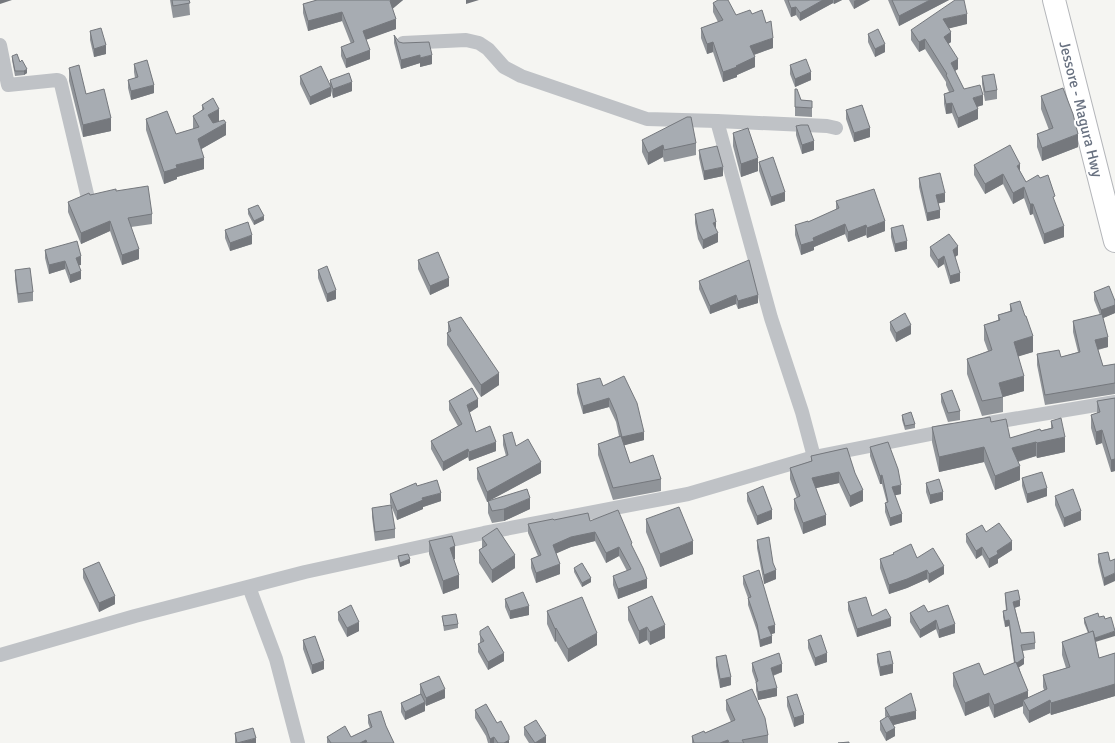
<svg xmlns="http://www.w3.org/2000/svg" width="1115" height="743" font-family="Signika,sans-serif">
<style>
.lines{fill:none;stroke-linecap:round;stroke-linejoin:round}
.trunk-casing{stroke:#b4b6ba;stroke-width:24}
.minor{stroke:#bfc2c6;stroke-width:14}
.trunk{stroke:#fff;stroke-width:22}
.wall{fill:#909499}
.shaded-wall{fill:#75787d}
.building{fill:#a7acb2;stroke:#75787d}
.labels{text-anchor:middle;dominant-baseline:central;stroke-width:4;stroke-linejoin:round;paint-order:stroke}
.street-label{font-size:15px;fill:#687180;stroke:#fff}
</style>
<rect width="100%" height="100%" fill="#f5f5f2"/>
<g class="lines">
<g class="trunk-casing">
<path id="trunk" d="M 1054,0 L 1115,241"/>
</g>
<g class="minor">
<path d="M 403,43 L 466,40 L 479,43 L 488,49 L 504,67 L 521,76 L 647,119 L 717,121 L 827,126 L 836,128"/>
<path d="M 0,45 L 8,85 L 57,80 L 60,81 L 61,84 L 87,194"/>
<path d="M 717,121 L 771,318 L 802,412 L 814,457"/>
<path d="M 989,423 L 1115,402"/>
<path d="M 249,587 L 276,659 L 298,743"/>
<path d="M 0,655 L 135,616 L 305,572 L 484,533 L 688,494 L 814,457 L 951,430"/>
</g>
<use href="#trunk" class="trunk"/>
</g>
<g class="wall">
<path d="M 170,0 L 189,0 L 190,15 L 173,18 Z"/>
<path d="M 317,0 L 403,0 L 392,9 L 396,29 L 366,39 L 370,59 L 346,68 L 341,56 L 341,47 L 351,44 L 342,21 L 308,31 L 303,13 L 303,4 Z"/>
<path d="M 784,0 L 842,0 L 834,4 L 833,3 L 800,21 L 796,15 L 791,17 Z"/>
<path d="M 849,0 L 870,0 L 854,9 Z"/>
<path d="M 888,0 L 949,0 L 899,26 Z"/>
<path d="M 713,3 L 736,15 L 752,14 L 773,48 L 754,55 L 755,67 L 737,75 L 737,77 L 723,82 L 713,52 L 707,54 L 701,38 L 701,28 L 718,22 L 713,12 Z"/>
<path d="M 967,24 L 949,28 L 951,42 L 948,44 L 958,69 L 955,71 L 964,89 L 983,105 L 977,107 L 978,119 L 958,128 L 952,113 L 946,114 L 944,104 L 944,94 L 949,92 L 946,85 L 946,82 L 925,49 L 919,52 L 911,40 L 911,30 Z"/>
<path d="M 90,31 L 106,54 L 94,57 L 90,40 Z"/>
<path d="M 868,34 L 885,52 L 875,57 L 868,42 Z"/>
<path d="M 394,35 L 399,42 L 432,64 L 420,67 L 420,63 L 401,69 L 394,43 Z"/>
<path d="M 12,56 L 20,62 L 27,73 L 24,75 L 15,76 L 12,60 Z"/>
<path d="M 134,64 L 154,93 L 131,100 L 128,88 L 128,80 L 135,78 L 134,72 Z"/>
<path d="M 790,65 L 811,80 L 795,87 L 790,74 Z"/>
<path d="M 69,68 L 86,94 L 111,131 L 83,137 L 69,81 Z"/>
<path d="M 300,76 L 330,86 L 330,80 L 352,91 L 333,98 L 331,91 L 331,96 L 310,105 L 300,84 Z"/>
<path d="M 982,76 L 997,90 L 997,99 L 985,101 L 982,84 Z"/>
<path d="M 795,89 L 801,100 L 812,101 L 812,117 L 795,116 Z"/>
<path d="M 1041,96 L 1078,147 L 1042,161 L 1037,147 L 1037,134 L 1049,130 L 1041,109 Z"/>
<path d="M 202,105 L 219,121 L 216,123 L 226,135 L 201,149 L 204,169 L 177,177 L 177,179 L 164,184 L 146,130 L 146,119 L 176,134 L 193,129 L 193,116 L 202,111 Z"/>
<path d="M 846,110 L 870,137 L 854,142 L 846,119 Z"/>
<path d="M 796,126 L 814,150 L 802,154 L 796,135 Z"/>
<path d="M 733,133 L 758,171 L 741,177 L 733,146 Z"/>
<path d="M 642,140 L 696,143 L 696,155 L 664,162 L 663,157 L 648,165 L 642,152 Z"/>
<path d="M 699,150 L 723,176 L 704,180 L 699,158 Z"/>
<path d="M 759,162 L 785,201 L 771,206 L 759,171 Z"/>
<path d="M 974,165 L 1020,171 L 1026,182 L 1055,203 L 1064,237 L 1044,244 L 1033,214 L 1030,215 L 1024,198 L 1013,204 L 1003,184 L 985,194 L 974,175 Z"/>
<path d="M 919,178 L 945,202 L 938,203 L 940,218 L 927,221 L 919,187 Z"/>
<path d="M 116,191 L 152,214 L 152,224 L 131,227 L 139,259 L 122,265 L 110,231 L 81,244 L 68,212 L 68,202 L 90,195 Z"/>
<path d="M 836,201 L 885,231 L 867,238 L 866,235 L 848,242 L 845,234 L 814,247 L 814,250 L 801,255 L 795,235 L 795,225 L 808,222 L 836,210 Z"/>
<path d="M 248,209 L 264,220 L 254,225 L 248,214 Z"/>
<path d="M 695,214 L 716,230 L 718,242 L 703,249 L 698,239 L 695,223 Z"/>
<path d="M 891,228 L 907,249 L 895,252 L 891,237 Z"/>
<path d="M 225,230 L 252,244 L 230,251 L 225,238 Z"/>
<path d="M 930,247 L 958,255 L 955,257 L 960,281 L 950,284 L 944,264 L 938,268 L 930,256 Z"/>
<path d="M 45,250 L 81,265 L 79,265 L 81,279 L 70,283 L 65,269 L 49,274 L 45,258 Z"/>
<path d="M 418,260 L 449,286 L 430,295 L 418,269 Z"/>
<path d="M 15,270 L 33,292 L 33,301 L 18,303 L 15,279 Z"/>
<path d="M 318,270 L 336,299 L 327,302 L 318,278 Z"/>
<path d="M 699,281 L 758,303 L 738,309 L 736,304 L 710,314 L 699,289 Z"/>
<path d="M 1094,292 L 1115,301 L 1115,313 L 1103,318 L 1108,347 L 1098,350 L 1103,366 L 1115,364 L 1115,394 L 1045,405 L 1037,365 L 1037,354 L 1061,357 L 1078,352 L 1073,332 L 1073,321 L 1100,315 L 1094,300 Z"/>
<path d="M 1010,304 L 1033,352 L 1018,356 L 1024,391 L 1003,397 L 1003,412 L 982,416 L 967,374 L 967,359 L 988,351 L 984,340 L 984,325 L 998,320 L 998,315 L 1010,311 Z"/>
<path d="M 448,322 L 499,385 L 481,397 L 447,345 L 447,333 L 448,332 Z"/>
<path d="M 890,322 L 911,334 L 896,342 L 890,330 Z"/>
<path d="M 577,384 L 603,386 L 644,440 L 624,445 L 630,463 L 661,479 L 661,491 L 613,500 L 598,455 L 598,444 L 619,436 L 616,422 L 609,407 L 583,414 L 577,393 Z"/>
<path d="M 941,394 L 960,411 L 960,420 L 948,422 L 941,402 Z"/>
<path d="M 1115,398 L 1115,471 L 1111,472 L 1102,443 L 1096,445 L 1091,428 L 1091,415 L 1097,413 L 1097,401 Z"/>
<path d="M 449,401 L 478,407 L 469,413 L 476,432 L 496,451 L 469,461 L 468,457 L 443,471 L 431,449 L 431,441 L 458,426 L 449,410 Z"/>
<path d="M 902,415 L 915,424 L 915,428 L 905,430 L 902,420 Z"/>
<path d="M 1051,421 L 1065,452 L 1037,458 L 1036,456 L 1018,462 L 1020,480 L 995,490 L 984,462 L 939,472 L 932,442 L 932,427 L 991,422 L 1010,438 L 1051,428 Z"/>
<path d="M 503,435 L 516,446 L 541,473 L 490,500 L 530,509 L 504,521 L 492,523 L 488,513 L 488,502 L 487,502 L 477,479 L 477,468 L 506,456 L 503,445 Z"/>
<path d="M 870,447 L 901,494 L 895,495 L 902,522 L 890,526 L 885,512 L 885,503 L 887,503 L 882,484 L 880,484 L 870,456 Z"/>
<path d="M 847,448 L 863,501 L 850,507 L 839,483 L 816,488 L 826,525 L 803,534 L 794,509 L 794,499 L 797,498 L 790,479 L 790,468 L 811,461 L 811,456 Z"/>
<path d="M 1022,478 L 1047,496 L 1027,503 L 1022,486 Z"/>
<path d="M 926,483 L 943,500 L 930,504 L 926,492 Z"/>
<path d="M 417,486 L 441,501 L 423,507 L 423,509 L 397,520 L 390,503 L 390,494 Z"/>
<path d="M 747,493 L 772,519 L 757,525 L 747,501 Z"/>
<path d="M 1055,496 L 1081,520 L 1064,527 L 1055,505 Z"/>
<path d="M 372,508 L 395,529 L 395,538 L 375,541 L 372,517 Z"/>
<path d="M 646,519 L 693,554 L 660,567 L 646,532 Z"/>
<path d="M 554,520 L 590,521 L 632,547 L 647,588 L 618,599 L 613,585 L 613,576 L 627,571 L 619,556 L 606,563 L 595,541 L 571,547 L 556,553 L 560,574 L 536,583 L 531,568 L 531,559 L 538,556 L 528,533 L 528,524 Z"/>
<path d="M 986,532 L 1012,550 L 998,559 L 998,563 L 989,568 L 982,555 L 976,559 L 966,542 L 966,534 Z"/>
<path d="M 482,538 L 515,568 L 492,583 L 479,563 L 479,550 L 482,548 Z"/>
<path d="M 757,540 L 773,563 L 776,579 L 764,584 L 757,548 Z"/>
<path d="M 429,541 L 455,559 L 454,559 L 459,588 L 443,594 L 429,554 Z"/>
<path d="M 1108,552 L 1104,586 L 1098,562 L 1098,554 Z"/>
<path d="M 893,553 L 917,558 L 944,574 L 929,583 L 927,579 L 907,588 L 889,594 L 880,568 L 880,559 L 893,555 Z"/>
<path d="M 398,556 L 410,563 L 400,567 L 398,560 Z"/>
<path d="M 574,568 L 591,582 L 582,587 L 574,572 Z"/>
<path d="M 83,569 L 115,604 L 99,612 L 83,578 Z"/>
<path d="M 743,576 L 775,633 L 771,634 L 772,643 L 760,647 L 757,631 L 748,605 L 748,598 L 743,584 Z"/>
<path d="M 1005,593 L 1020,606 L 1015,608 L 1021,633 L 1035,643 L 1035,649 L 1023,651 L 1024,664 L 1019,667 L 1028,698 L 1044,690 L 1043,687 L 1043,675 L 1066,668 L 1062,655 L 1062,642 L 1088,633 L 1084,623 L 1084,618 L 1096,642 L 1099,658 L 1115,653 L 1115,696 L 1051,715 L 1050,713 L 1029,723 L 1023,713 L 1023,706 L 994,718 L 989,706 L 965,716 L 953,686 L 953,673 L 984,675 L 1014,663 L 1009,626 L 1005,627 L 1003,617 L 1003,611 L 1006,610 L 1005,599 Z"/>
<path d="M 505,599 L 529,615 L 510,619 L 505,607 Z"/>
<path d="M 848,602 L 872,616 L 891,626 L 857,637 L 848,610 Z"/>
<path d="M 628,607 L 665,638 L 650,645 L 647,640 L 639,644 L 628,620 Z"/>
<path d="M 547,611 L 597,645 L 568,662 L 556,641 L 555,642 L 547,624 Z"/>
<path d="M 338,612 L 359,631 L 347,637 L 338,620 Z"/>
<path d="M 928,612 L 955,633 L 939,638 L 936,629 L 920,638 L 910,622 L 910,613 Z"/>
<path d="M 442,616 L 458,624 L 458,628 L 444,631 Z"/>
<path d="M 480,631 L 504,661 L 488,670 L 478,652 L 478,644 L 480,643 Z"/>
<path d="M 303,640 L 324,669 L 312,674 L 303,649 Z"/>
<path d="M 808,640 L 827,662 L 815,666 L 808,648 Z"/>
<path d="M 877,654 L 893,673 L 880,676 L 877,662 Z"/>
<path d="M 716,657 L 731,685 L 720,688 L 716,666 Z"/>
<path d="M 752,663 L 782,672 L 773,676 L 777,696 L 758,700 L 756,690 L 756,683 L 752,671 Z"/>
<path d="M 420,684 L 445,698 L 426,706 L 425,704 L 425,711 L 405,720 L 401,712 L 401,703 L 420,694 Z"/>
<path d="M 787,697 L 804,723 L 794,727 L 787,706 Z"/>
<path d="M 726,700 L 768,735 L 768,743 L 692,743 L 692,736 L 705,733 L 731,722 L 726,710 Z"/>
<path d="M 885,708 L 916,719 L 893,725 L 895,736 L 886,741 L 880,730 L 880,721 L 886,718 L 885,716 Z"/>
<path d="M 475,710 L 497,723 L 509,743 L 488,743 L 486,736 L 475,718 Z"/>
<path d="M 368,715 L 386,726 L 394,743 L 327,743 L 327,737 L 351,737 L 370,728 L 368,723 Z"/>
<path d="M 524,727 L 546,743 L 529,743 L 524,735 Z"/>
<path d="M 235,733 L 256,743 L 235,743 Z"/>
</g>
<g class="shaded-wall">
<path d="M 0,0 L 12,0 L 0,4 Z"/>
<path d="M 391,0 L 403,0 L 390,11 L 390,1 Z"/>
<path d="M 466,0 L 479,0 L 466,4 Z"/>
<path d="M 823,0 L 833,0 L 833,3 L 800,21 L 800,13 Z"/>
<path d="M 834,0 L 842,0 L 834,4 Z"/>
<path d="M 856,0 L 870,0 L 854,9 L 854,1 Z"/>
<path d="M 930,0 L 949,0 L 899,26 L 899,16 Z"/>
<path d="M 796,7 L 796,15 L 791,17 L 791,8 Z"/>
<path d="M 342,12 L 342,21 L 308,31 L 308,21 Z"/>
<path d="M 967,14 L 967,24 L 943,30 L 943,19 Z"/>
<path d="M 396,19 L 396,29 L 363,41 L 363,31 Z"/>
<path d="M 951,32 L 951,42 L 944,47 L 944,37 Z"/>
<path d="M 773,38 L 773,48 L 750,56 L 750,46 Z"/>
<path d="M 925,39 L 925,49 L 919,52 L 919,42 Z"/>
<path d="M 713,42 L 713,52 L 707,54 L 707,44 Z"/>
<path d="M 885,44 L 885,52 L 875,57 L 875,49 Z"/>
<path d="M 106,45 L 106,54 L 94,57 L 94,49 Z"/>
<path d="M 370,50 L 370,59 L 346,68 L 346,59 Z"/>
<path d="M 420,55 L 420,63 L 401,69 L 401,60 Z"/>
<path d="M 432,55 L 432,64 L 420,67 L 420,58 Z"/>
<path d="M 755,57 L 755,67 L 737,75 L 737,77 L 723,82 L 723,72 Z"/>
<path d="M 958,59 L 958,69 L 951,73 L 951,63 Z"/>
<path d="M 27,69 L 27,73 L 24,75 L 24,71 Z"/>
<path d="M 811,72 L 811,80 L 795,87 L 795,79 Z"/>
<path d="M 352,82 L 352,91 L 333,98 L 333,89 Z"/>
<path d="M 154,85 L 154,93 L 131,100 L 131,91 Z"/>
<path d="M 331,87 L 331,96 L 310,105 L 310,97 Z"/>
<path d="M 983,95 L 983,105 L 973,108 L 973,98 Z"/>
<path d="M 952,103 L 952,113 L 946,114 L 946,104 Z"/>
<path d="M 219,109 L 219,121 L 208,127 L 208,115 Z"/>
<path d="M 978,109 L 978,119 L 958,128 L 958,118 Z"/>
<path d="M 111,118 L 111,131 L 83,137 L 83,125 Z"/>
<path d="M 226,123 L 226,135 L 198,151 L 198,139 Z"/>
<path d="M 870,128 L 870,137 L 854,142 L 854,133 Z"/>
<path d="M 1078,134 L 1078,147 L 1042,161 L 1042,148 Z"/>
<path d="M 814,141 L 814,150 L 802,154 L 802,145 Z"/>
<path d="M 663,145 L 663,157 L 648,165 L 648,153 Z"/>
<path d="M 204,158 L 204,169 L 177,177 L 177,179 L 164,184 L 164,172 L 176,165 Z"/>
<path d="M 758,158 L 758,171 L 741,177 L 741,164 Z"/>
<path d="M 1020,164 L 1020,174 L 1017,166 Z"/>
<path d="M 723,167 L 723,176 L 704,180 L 704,171 Z"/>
<path d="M 1003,174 L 1003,184 L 985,194 L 985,184 Z"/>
<path d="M 1024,187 L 1024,198 L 1013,204 L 1013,193 Z"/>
<path d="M 785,192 L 785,201 L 771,206 L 771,197 Z"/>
<path d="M 945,193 L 945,202 L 936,204 L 936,195 Z"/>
<path d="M 1030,204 L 1033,204 L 1033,214 L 1030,215 Z"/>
<path d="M 940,210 L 940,218 L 927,221 L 927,213 Z"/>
<path d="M 264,216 L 264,220 L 254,225 L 254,221 Z"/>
<path d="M 110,221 L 110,231 L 81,244 L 81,233 Z"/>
<path d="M 885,221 L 885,231 L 867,238 L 867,228 Z"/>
<path d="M 716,222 L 716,231 L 713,223 Z"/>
<path d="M 845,224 L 845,234 L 814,247 L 814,250 L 801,255 L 801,245 L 813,238 Z"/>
<path d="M 866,225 L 866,235 L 848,242 L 848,232 Z"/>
<path d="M 1064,226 L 1064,237 L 1044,244 L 1044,234 Z"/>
<path d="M 718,233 L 718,242 L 703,249 L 703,240 Z"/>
<path d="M 252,235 L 252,244 L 230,251 L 230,243 Z"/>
<path d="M 907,241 L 907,249 L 895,252 L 895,244 Z"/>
<path d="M 958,246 L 958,255 L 953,258 L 953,250 Z"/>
<path d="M 139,249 L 139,259 L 122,265 L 122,255 Z"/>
<path d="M 81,256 L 81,265 L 76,266 L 76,258 Z"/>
<path d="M 944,256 L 944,264 L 938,268 L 938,260 Z"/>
<path d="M 65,261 L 65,269 L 49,274 L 49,265 Z"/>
<path d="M 81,271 L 81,279 L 70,283 L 70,275 Z"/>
<path d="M 960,273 L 960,281 L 950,284 L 950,276 Z"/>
<path d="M 449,278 L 449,286 L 430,295 L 430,286 Z"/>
<path d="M 336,290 L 336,299 L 327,302 L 327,294 Z"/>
<path d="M 736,295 L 736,304 L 710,314 L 710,306 Z"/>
<path d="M 758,295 L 758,303 L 738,309 L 738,301 Z"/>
<path d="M 1115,305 L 1115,313 L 1101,319 L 1101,310 Z"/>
<path d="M 911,325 L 911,334 L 896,342 L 896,333 Z"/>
<path d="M 1033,336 L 1033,352 L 1014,358 L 1014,342 Z"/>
<path d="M 1108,337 L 1108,347 L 1095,350 L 1095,340 Z"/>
<path d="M 499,373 L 499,385 L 481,397 L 481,385 Z"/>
<path d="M 1024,376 L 1024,391 L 1003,397 L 999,383 Z"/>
<path d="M 609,398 L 609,407 L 583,414 L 583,406 Z"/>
<path d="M 478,399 L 478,407 L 467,414 L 467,405 Z"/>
<path d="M 1102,430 L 1102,443 L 1096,445 L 1096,432 Z"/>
<path d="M 644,432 L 644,440 L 622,446 L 622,437 Z"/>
<path d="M 1065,437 L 1065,452 L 1037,458 L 1037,443 Z"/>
<path d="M 496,442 L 496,451 L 469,461 L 469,452 Z"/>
<path d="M 1036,442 L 1036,456 L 1012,463 L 1012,448 Z"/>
<path d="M 984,447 L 984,462 L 939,472 L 939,457 Z"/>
<path d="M 468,449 L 468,457 L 443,471 L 443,462 Z"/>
<path d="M 1115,459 L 1115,471 L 1111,472 L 1111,460 Z"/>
<path d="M 541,462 L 541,473 L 487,502 L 487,492 Z"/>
<path d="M 1020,466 L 1020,480 L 995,490 L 995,476 Z"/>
<path d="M 839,472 L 839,483 L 812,489 L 812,478 Z"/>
<path d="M 882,475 L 882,484 L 880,484 L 880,476 Z"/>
<path d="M 901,485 L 901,494 L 892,496 L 892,487 Z"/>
<path d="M 1047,488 L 1047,496 L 1027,503 L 1027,494 Z"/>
<path d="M 863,490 L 863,501 L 850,507 L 850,496 Z"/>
<path d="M 943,492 L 943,500 L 930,504 L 930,495 Z"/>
<path d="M 441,493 L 441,501 L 423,507 L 423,509 L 397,520 L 397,511 L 422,498 Z"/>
<path d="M 530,498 L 530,509 L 504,521 L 504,509 Z"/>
<path d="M 772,510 L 772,519 L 757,525 L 757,516 Z"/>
<path d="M 1081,511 L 1081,520 L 1064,527 L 1064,518 Z"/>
<path d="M 902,514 L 902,522 L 890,526 L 890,518 Z"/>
<path d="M 826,515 L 826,525 L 803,534 L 803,523 Z"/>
<path d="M 595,532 L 595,541 L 571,547 L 553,555 L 553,545 L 571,537 Z"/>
<path d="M 693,541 L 693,554 L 660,567 L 660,554 Z"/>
<path d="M 1012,541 L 1012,550 L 998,559 L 998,563 L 989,568 L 989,559 L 997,551 Z"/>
<path d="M 455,546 L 455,559 L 450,561 L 450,548 Z"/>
<path d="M 619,547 L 619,556 L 606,563 L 606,553 Z"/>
<path d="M 982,547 L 982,555 L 976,559 L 976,551 Z"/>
<path d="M 515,555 L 515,568 L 492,583 L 492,570 Z"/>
<path d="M 410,559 L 410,563 L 400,567 L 400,563 Z"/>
<path d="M 560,564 L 560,574 L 536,583 L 536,573 Z"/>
<path d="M 944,566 L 944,574 L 929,583 L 929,574 Z"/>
<path d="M 776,570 L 776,579 L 764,584 L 764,575 Z"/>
<path d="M 927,570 L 927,579 L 907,588 L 889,594 L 889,585 Z"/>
<path d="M 1115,573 L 1115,581 L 1104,586 L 1104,578 Z"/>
<path d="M 459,575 L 459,588 L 443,594 L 443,581 Z"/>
<path d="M 591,578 L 591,582 L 582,587 L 582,583 Z"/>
<path d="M 647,579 L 647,588 L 618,599 L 618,589 Z"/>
<path d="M 115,596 L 115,604 L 99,612 L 99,603 Z"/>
<path d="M 1020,600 L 1020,606 L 1013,608 L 1013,602 Z"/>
<path d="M 529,606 L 529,615 L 510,619 L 510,611 Z"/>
<path d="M 891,618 L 891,626 L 857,637 L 857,629 Z"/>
<path d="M 936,620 L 936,629 L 920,638 L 920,630 Z"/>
<path d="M 1009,620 L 1009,626 L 1005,627 L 1005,621 Z"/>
<path d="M 359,622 L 359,631 L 347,637 L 347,628 Z"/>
<path d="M 955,624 L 955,633 L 939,638 L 939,630 Z"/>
<path d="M 665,625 L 665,638 L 650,645 L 650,632 Z"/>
<path d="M 775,625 L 775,633 L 768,635 L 768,627 Z"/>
<path d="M 647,627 L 647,640 L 639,644 L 639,631 Z"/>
<path d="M 556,628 L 556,641 L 555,642 L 555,629 Z"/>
<path d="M 1115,631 L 1115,636 L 1092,643 L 1092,639 Z"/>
<path d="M 597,633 L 597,645 L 568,662 L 568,649 Z"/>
<path d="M 772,636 L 772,643 L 760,647 L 760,640 Z"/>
<path d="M 504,653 L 504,661 L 488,670 L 488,662 Z"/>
<path d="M 827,653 L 827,662 L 815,666 L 815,658 Z"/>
<path d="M 1024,658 L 1024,664 L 1015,670 L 1015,664 Z"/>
<path d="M 324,661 L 324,669 L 312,674 L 312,665 Z"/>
<path d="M 782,664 L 782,672 L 771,676 L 771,668 Z"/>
<path d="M 893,664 L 893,673 L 880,676 L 880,667 Z"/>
<path d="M 731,677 L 731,685 L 720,688 L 720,679 Z"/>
<path d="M 1115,684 L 1115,696 L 1051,715 L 1051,703 Z"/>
<path d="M 777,688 L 777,696 L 758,700 L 758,692 Z"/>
<path d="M 445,689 L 445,698 L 426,706 L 426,698 Z"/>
<path d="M 1028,691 L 1028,704 L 1023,700 L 1023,706 L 994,718 L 994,705 Z"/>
<path d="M 989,693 L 989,706 L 965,716 L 965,703 Z"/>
<path d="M 1050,700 L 1050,713 L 1029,723 L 1029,711 Z"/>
<path d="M 425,702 L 425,711 L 405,720 L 405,712 Z"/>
<path d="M 916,711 L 916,719 L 890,726 L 890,717 Z"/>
<path d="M 804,715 L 804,723 L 794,727 L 794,718 Z"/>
<path d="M 895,728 L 895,736 L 886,741 L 886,733 Z"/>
<path d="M 546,736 L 546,743 L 535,743 Z"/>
<path d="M 494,737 L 494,743 L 490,743 L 490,739 Z"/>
<path d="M 256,738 L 256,743 L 239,743 Z"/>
<path d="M 366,740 L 366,743 L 360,743 Z"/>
<path d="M 509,740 L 509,743 L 504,743 Z"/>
<path d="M 728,740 L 728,743 L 720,743 Z"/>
</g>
<g class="building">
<path d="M 172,0 L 189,0 L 190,3 L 173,6 Z"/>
<path d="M 317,0 L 391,0 L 390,1 L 396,19 L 363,31 L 370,50 L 346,59 L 341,47 L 354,42 L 342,12 L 308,21 L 303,4 Z"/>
<path d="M 718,0 L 728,0 L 736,15 L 750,10 L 752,14 L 762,10 L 766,23 L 771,21 L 773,38 L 750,46 L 755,57 L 736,66 L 737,67 L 723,72 L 713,42 L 707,44 L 701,28 L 723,20 L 713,3 Z"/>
<path d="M 788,0 L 823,0 L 800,13 L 796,7 L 791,8 Z"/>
<path d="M 892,0 L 930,0 L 899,16 Z"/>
<path d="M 955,0 L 964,0 L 967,14 L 943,19 L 951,32 L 944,37 L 958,59 L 951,63 L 964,89 L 980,85 L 983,95 L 973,98 L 978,109 L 958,118 L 952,103 L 946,104 L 944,94 L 954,91 L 946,75 L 947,74 L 925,39 L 919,42 L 911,30 Z"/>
<path d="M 101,28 L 106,45 L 94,49 L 90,31 Z"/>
<path d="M 878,29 L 885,44 L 875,49 L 868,34 Z"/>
<path d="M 394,35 L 399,42 L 403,43 L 429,42 L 432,55 L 420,58 L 420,55 L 401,60 Z"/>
<path d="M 17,54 L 20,62 L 22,60 L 27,69 L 24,71 L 15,71 L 12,56 Z"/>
<path d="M 806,59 L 811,72 L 795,79 L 790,65 Z"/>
<path d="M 147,60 L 154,85 L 131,91 L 128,80 L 138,77 L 134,64 Z"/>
<path d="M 79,65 L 86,94 L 104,89 L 111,118 L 83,125 L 69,68 Z"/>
<path d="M 321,66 L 331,87 L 310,97 L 300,76 Z"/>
<path d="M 349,73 L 352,82 L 333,89 L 330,80 Z"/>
<path d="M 994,74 L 997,90 L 985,92 L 982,76 Z"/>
<path d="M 1063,88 L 1073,114 L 1078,134 L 1042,148 L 1037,134 L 1053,128 L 1041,96 Z"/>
<path d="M 795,89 L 797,89 L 801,100 L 812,101 L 812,108 L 795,107 Z"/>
<path d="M 213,98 L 219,109 L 208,115 L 213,123 L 224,120 L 226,123 L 198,139 L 204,158 L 176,165 L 177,168 L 164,172 L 146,119 L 167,111 L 176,134 L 199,127 L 193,116 L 204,109 L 202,105 Z"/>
<path d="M 862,105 L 870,128 L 854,133 L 846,110 Z"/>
<path d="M 687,117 L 691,117 L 696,143 L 664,150 L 663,145 L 648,153 L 642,140 Z"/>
<path d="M 801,125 L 808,125 L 814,141 L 802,145 L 796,126 Z"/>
<path d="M 748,128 L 758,158 L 741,164 L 733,133 Z"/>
<path d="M 1010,145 L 1020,164 L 1017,166 L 1026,182 L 1038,175 L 1040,178 L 1048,175 L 1055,196 L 1053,197 L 1064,226 L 1044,234 L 1033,204 L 1030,204 L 1024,187 L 1013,193 L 1003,174 L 985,184 L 974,165 Z"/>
<path d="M 717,146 L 723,167 L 704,171 L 699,150 Z"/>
<path d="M 773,157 L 785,192 L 771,197 L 759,162 Z"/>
<path d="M 940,173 L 945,193 L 936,195 L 940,210 L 927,213 L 919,178 Z"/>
<path d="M 148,186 L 152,214 L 128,218 L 139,249 L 122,255 L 110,221 L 81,233 L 68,202 L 89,193 L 90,195 L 116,189 L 116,191 Z"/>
<path d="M 874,189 L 885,221 L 867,228 L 866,225 L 848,232 L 845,224 L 813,238 L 814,241 L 801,245 L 795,225 L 808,221 L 808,222 L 839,208 L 836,201 Z"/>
<path d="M 258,205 L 264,216 L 254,221 L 248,209 Z"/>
<path d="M 713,209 L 716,222 L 713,223 L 718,233 L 703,240 L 698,230 L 695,214 Z"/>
<path d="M 248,222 L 252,235 L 230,243 L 225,230 Z"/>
<path d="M 903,225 L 907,241 L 895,244 L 891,228 Z"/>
<path d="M 949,234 L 958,246 L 953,250 L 960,273 L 950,276 L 944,256 L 938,260 L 930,247 Z"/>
<path d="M 77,241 L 81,256 L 76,258 L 81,271 L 70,275 L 65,261 L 49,265 L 45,250 Z"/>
<path d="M 438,252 L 449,278 L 430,286 L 418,260 Z"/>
<path d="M 749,260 L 758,295 L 738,301 L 736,295 L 710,306 L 699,281 Z"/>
<path d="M 327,266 L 336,290 L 327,294 L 318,270 Z"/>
<path d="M 30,268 L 33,292 L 18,294 L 15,270 Z"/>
<path d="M 1109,286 L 1115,301 L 1115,305 L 1101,310 L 1094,292 Z"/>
<path d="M 1020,301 L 1025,316 L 1026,316 L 1033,336 L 1014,342 L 1024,376 L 999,383 L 1003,397 L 982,401 L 967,359 L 992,350 L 984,325 L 1000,320 L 998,315 L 1012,311 L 1010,304 Z"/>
<path d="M 905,313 L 911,325 L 896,333 L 890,322 Z"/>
<path d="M 1102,314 L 1108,337 L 1095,340 L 1103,366 L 1115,364 L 1115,383 L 1045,395 L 1037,354 L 1059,350 L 1061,357 L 1080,352 L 1073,321 Z"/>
<path d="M 461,317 L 499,373 L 481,385 L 447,333 L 451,331 L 448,322 Z"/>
<path d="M 624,376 L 637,403 L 644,432 L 622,437 L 616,414 L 609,398 L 583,406 L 577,384 L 600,378 L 603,386 Z"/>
<path d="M 472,388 L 478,399 L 467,405 L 476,432 L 490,426 L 496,442 L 469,452 L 468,449 L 443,462 L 431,441 L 462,424 L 449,401 Z"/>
<path d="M 952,390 L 960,411 L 948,413 L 941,394 Z"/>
<path d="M 1115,398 L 1115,459 L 1111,460 L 1102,430 L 1096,432 L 1091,415 L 1100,412 L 1097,401 Z"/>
<path d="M 911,412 L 915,424 L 905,426 L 902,415 Z"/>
<path d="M 990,417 L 991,422 L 1006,419 L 1010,438 L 1040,429 L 1041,431 L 1053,428 L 1051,421 L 1061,418 L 1065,437 L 1037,443 L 1036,442 L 1012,448 L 1020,466 L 995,476 L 984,447 L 939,457 L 932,427 Z"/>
<path d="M 512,432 L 516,446 L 528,439 L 541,462 L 487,492 L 477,468 L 508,455 L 503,435 Z"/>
<path d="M 621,436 L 630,463 L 653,455 L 661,479 L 613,488 L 598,444 Z"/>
<path d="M 888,442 L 898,469 L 901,485 L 892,487 L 902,514 L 890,518 L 885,503 L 888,502 L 882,475 L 880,476 L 870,447 Z"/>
<path d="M 847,448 L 855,473 L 863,490 L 850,496 L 839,472 L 812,478 L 826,515 L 803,523 L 794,499 L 800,496 L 790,468 L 812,461 L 811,456 Z"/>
<path d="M 1042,472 L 1047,488 L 1027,494 L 1022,478 Z"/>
<path d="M 939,479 L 943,492 L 930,495 L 926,483 Z"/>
<path d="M 437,480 L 441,493 L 422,498 L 423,500 L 397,511 L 390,494 L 416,483 L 417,486 Z"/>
<path d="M 763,486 L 772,510 L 757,516 L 747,493 Z"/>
<path d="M 527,489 L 530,498 L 504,509 L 492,511 L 488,501 Z"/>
<path d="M 1073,489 L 1081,511 L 1064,518 L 1055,496 Z"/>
<path d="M 391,505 L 395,529 L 375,532 L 372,508 Z"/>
<path d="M 679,507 L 693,541 L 660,554 L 646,519 Z"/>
<path d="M 618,510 L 632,543 L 631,544 L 643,568 L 647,579 L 618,589 L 613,576 L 631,569 L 619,547 L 606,553 L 595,532 L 571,537 L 553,545 L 560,564 L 536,573 L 531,559 L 541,555 L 528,524 L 553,519 L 554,520 L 588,513 L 590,521 Z"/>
<path d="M 999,523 L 1012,541 L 997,551 L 998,554 L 989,559 L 982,547 L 976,551 L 966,534 L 982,525 L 986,532 Z"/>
<path d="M 497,528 L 515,555 L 492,570 L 479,550 L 487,545 L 482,538 Z"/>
<path d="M 452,536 L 455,546 L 450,548 L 459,575 L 443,581 L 429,541 Z"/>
<path d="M 769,537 L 773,563 L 776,570 L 764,575 L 757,540 Z"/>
<path d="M 911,544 L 917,558 L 933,548 L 944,566 L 929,574 L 927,570 L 907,579 L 889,585 L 880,559 L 894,554 L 893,553 Z"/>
<path d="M 1108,552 L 1110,561 L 1115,559 L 1115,573 L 1104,578 L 1098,554 Z"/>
<path d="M 408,554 L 410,559 L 400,563 L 398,556 Z"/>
<path d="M 99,562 L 115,596 L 99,603 L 83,569 Z"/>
<path d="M 582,563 L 591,578 L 582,583 L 574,568 Z"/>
<path d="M 759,570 L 775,625 L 768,627 L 772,636 L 760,640 L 757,624 L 748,598 L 751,597 L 743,576 Z"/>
<path d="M 1018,590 L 1020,600 L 1013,602 L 1021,633 L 1034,632 L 1035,643 L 1021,645 L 1024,658 L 1017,663 L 1016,662 L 1015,663 L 1009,620 L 1005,621 L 1003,611 L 1007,610 L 1005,593 Z"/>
<path d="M 523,592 L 529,606 L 510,611 L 505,599 Z"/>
<path d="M 652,596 L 665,625 L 650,632 L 647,627 L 639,631 L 628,607 Z"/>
<path d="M 582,597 L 597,633 L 568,649 L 556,628 L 555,629 L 547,611 Z"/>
<path d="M 866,597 L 872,616 L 886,609 L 891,618 L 857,629 L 848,602 Z"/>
<path d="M 351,605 L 359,622 L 347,628 L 338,612 Z"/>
<path d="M 924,605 L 928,612 L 948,605 L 955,624 L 939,630 L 936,620 L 920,630 L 910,613 Z"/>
<path d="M 1098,613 L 1099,617 L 1104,616 L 1105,619 L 1111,617 L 1115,631 L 1095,638 L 1093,631 L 1089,633 L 1084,618 Z"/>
<path d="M 456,614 L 458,624 L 444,626 L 442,616 Z"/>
<path d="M 488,626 L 504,653 L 488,662 L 478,644 L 484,641 L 480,635 L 480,631 Z"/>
<path d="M 1093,631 L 1099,658 L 1115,653 L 1115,684 L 1051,703 L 1050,700 L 1029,711 L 1023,700 L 1047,689 L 1043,675 L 1070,667 L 1062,642 Z"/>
<path d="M 821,635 L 827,653 L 815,658 L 808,640 Z"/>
<path d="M 315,636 L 324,661 L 312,665 L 303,640 Z"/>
<path d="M 890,651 L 893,664 L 880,667 L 877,654 Z"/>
<path d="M 779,653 L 782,664 L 771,668 L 777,688 L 758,692 L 756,682 L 758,681 L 752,663 Z"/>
<path d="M 726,655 L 731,677 L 720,679 L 716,657 Z"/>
<path d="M 1016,662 L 1028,691 L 994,705 L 989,693 L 965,703 L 953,673 L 979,663 L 984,675 Z"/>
<path d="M 439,676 L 445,689 L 426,698 L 420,684 Z"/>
<path d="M 752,689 L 765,718 L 768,735 L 742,740 L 744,743 L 729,743 L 728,740 L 720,743 L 694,743 L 692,736 L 704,731 L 705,733 L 735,720 L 726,700 Z"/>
<path d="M 911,693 L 916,711 L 890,717 L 885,708 Z"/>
<path d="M 421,694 L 425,702 L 405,712 L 401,703 Z"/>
<path d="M 797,694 L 804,715 L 794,718 L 787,697 Z"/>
<path d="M 486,704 L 497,723 L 501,721 L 509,736 L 509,740 L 504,743 L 498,743 L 494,737 L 490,739 L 486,728 L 475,710 Z"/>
<path d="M 381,711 L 386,726 L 394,743 L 367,743 L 366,740 L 360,743 L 331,743 L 327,737 L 345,726 L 351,737 L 372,727 L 368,715 Z"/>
<path d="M 888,716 L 895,728 L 886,733 L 880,721 Z"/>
<path d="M 536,720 L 546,736 L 535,743 L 524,727 Z"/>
<path d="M 253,728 L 256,738 L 237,743 L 235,733 Z"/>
<path d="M 849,742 L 849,743 L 838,743 Z"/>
</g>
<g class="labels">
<g class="street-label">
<text transform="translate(1081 109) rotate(76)">Jessore - Magura Hwy</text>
</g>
</g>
</svg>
